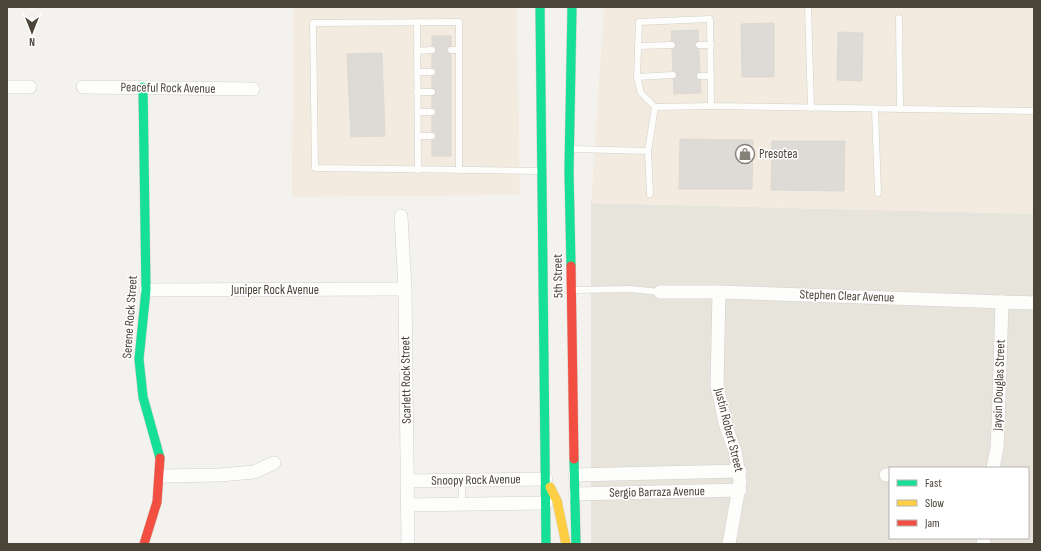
<svg xmlns="http://www.w3.org/2000/svg" width="1041" height="551" font-family="'Sofia Sans Condensed',sans-serif">
<style>
.residential{fill:#e7e4dc;fill-rule:evenodd}
.commercial{fill:#f3ebdf}
.building{fill:#dedbd6;stroke:#dcd9d4}
.lines{fill:none;stroke-linecap:round;stroke-linejoin:round}
.lane-casing{stroke:#d2d0cb;stroke-width:7}
.street-casing{stroke:#d2d0cb;stroke-width:14}
.fast-casing{stroke:#d3cfc5;stroke-width:10}
.slow-casing{stroke:#d3cfc5;stroke-width:10}
.jam-casing{stroke:#d3cfc5;stroke-width:10}
.lane{stroke:#fdfdfc;stroke-width:6}
.street{stroke:#fdfdfc;stroke-width:13}
.fast{stroke:#16e098;stroke-width:9}
.slow{stroke:#ffcf43;stroke-width:9}
.jam{stroke:#f24e42;stroke-width:9}
.labels{text-anchor:middle;dominant-baseline:central;stroke-width:3;stroke-linejoin:round;paint-order:stroke}
.street-label{font-size:13px;fill:#4b4439;stroke:#fff}
.poi-label{font-size:13px;fill:#4b4439;stroke:#fff;text-anchor:start}
</style>
<rect width="100%" height="100%" fill="#f4f2ee"/>
<path class="residential" d="M 591,203 L 1034,214 L 1034,544 L 591,544 ZM 890,468 L 1028,468 L 1028,538 L 890,538 Z"/>
<g class="commercial">
<path d="M 293,7 L 517,7 L 520,195 L 292,197 Z"/>
<path d="M 604,7 L 1034,7 L 1034,214 L 591,203 Z"/>
</g>
<g class="building">
<path d="M 774,23 L 774,77 L 742,77 L 741,24 Z"/>
<path d="M 698,30 L 701,93 L 674,94 L 671,31 Z"/>
<path d="M 838,32 L 863,33 L 862,81 L 837,80 Z"/>
<rect x="432" y="36" width="19" height="120"/>
<path d="M 382,53 L 385,136 L 351,137 L 347,54 Z"/>
<path d="M 680,139 L 753,140 L 752,189 L 679,189 Z"/>
<path d="M 772,141 L 845,141 L 844,191 L 771,190 Z"/>
</g>
<g class="lines">
<g class="lane-casing">
<g id="lane">
<path d="M 808,7 L 811,108"/>
<path d="M 899,18 L 900,109"/>
<path d="M 417,22 L 418,170"/>
<path d="M 699,45 L 711,45"/>
<path d="M 638,46 L 672,45"/>
<path d="M 451,50 L 459,50"/>
<path d="M 417,51 L 432,50"/>
<path d="M 417,72 L 432,72"/>
<path d="M 700,76 L 711,76"/>
<path d="M 637,77 L 673,75"/>
<path d="M 417,92 L 432,92"/>
<path d="M 655,107 L 711,106"/>
<path d="M 875,109 L 878,193"/>
<path d="M 418,112 L 432,112"/>
<path d="M 418,136 L 432,136"/>
<path d="M 573,149 L 648,151 L 655,107 L 641,93 L 637,77 L 639,22 L 710,19 L 711,106 L 1034,111"/>
<path d="M 648,151 L 650,194"/>
<path d="M 459,170 L 459,22 L 313,23 L 315,168 L 539,171"/>
<path d="M 575,290 L 630,289 L 660,292"/>
<path d="M 462,480 L 462,505"/>
</g>
</g>
<g class="street-casing">
<g id="street">
<path d="M 7,87 L 30,87"/>
<path d="M 83,87 L 253,89"/>
<path d="M 401,216 L 405,289 L 408,544"/>
<path d="M 146,290 L 405,289"/>
<path d="M 660,292 L 719,292 L 1034,303"/>
<path d="M 719,292 L 717,386 L 726,426 L 735,451 L 740,481 L 729,544"/>
<path d="M 993,468 L 997,448 L 998,428 L 1002,302"/>
<path d="M 575,475 L 740,471"/>
<path d="M 886,475 L 890,474"/>
<path d="M 161,476 L 220,475 L 254,472 L 274,463"/>
<path d="M 407,481 L 546,479"/>
<path d="M 575,494 L 740,490"/>
<path d="M 407,505 L 546,503"/>
<path d="M 983,538 L 984,544"/>
</g>
</g>
<g class="fast-casing">
<g id="fast">
<path d="M 540,7 L 546,544"/>
<path d="M 143,87 L 146,290 L 139,359 L 143,397 L 160,458"/>
<path d="M 571,266 L 569,171 L 572,7"/>
<path d="M 574,459 L 576,544"/>
</g>
</g>
<g class="slow-casing">
<path id="slow" d="M 550,487 L 557,501 L 566,544"/>
</g>
<g class="jam-casing">
<g id="jam">
<path d="M 571,266 L 574,459"/>
<path d="M 144,544 L 157,502 L 160,458"/>
</g>
</g>
<use href="#lane" class="lane"/>
<use href="#street" class="street"/>
<use href="#fast" class="fast"/>
<use href="#slow" class="slow"/>
<use href="#jam" class="jam"/>
</g>
<defs>
<g id="shop-ring" transform="scale(1)"><circle r="9.5" fill="#fff" stroke="#868178" stroke-width="1.5"/><path d="M-5-2.5h2.3a2.7 3.5 0 0 1 5.4 0H5L5.5 6h-11ZM-1.5-2.5h3a1.5 2.3 0 0 0-3 0Z" fill="#868178"/></g>
</defs>
<g fill-rule="evenodd">
<use href="#shop-ring" x="745" y="154"/>
</g>
<g class="labels">
<g class="street-label">
<text transform="translate(168 88) rotate(1)">Peaceful Rock Avenue</text>
<text transform="translate(558 276) rotate(-91)">5th Street</text>
<text x="275" y="290">Juniper Rock Avenue</text>
<text transform="translate(847 296) rotate(2)">Stephen Clear Avenue</text>
<text transform="translate(130 317) rotate(-86)">Serene Rock Street</text>
<text transform="translate(406 380) rotate(-91)">Scarlett Rock Street</text>
<text transform="translate(999 385) rotate(-88)">Jaysin Douglas Street</text>
<text transform="translate(729 430) rotate(76)">Justin Robert Street</text>
<text transform="translate(476 480) rotate(-1)">Snoopy Rock Avenue</text>
<text transform="translate(657 492) rotate(-1)">Sergio Barraza Avenue</text>
</g>
<g class="poi-label">
<text x="759" y="154">Presotea</text>
</g>
</g>
<rect width="1041" height="551" fill="none" stroke="#4b4439" stroke-width="16"/>
<rect x="889" y="467" width="140" height="72" fill="#ffffff" stroke="#b7b4b0"/>
<rect x="897" y="480" width="20" height="6" fill="#16e098" stroke="#b7b4b0"/>
<text x="925" y="487" font-size="12" fill="#4b4439">Fast</text>
<rect x="897" y="500" width="20" height="6" fill="#ffcf43" stroke="#b7b4b0"/>
<text x="925" y="507" font-size="12" fill="#4b4439">Slow</text>
<rect x="897" y="520" width="20" height="6" fill="#f24e42" stroke="#b7b4b0"/>
<text x="925" y="527" font-size="12" fill="#4b4439">Jam</text>
<g transform="translate(32 32) rotate(180)" stroke="#ffffff" stroke-width="3" paint-order="stroke">
<path d="M0-3L7 15L0 10L-7 15Z" fill="#4b4439"/>
<text y="-6" font-size="11" font-weight="bold" text-anchor="middle" fill="#4b4439">N</text>
</g>
</svg>
